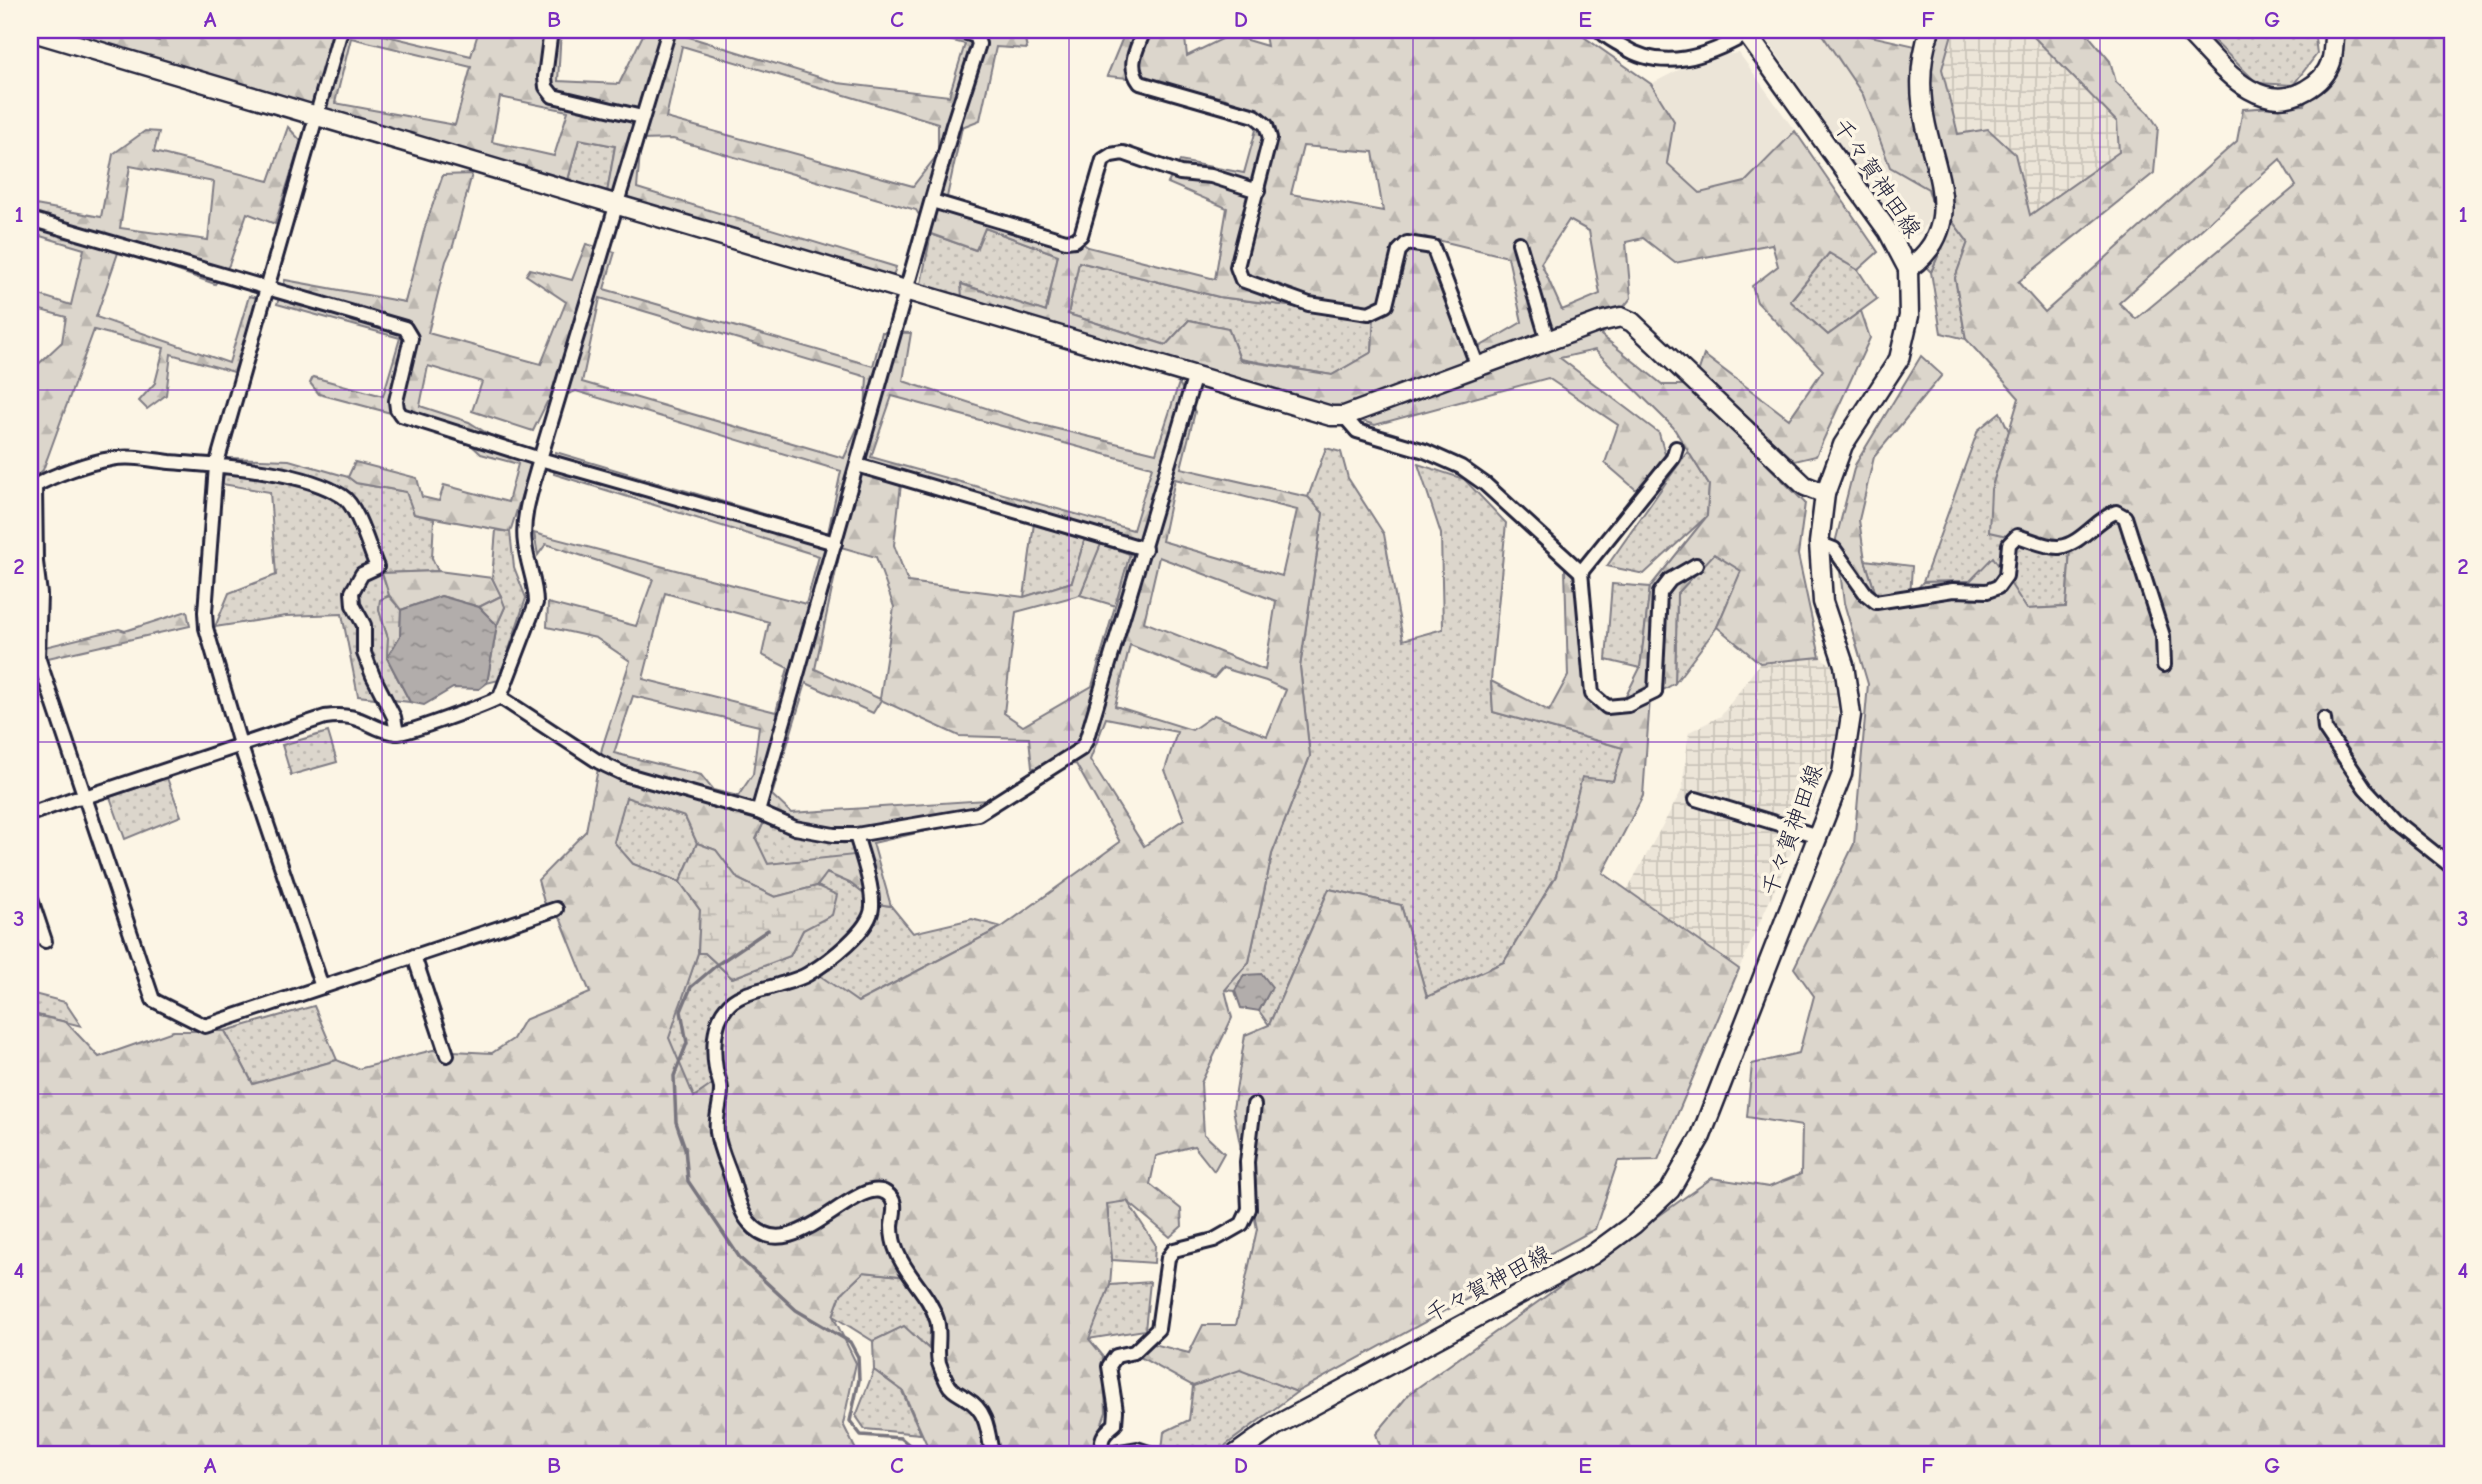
<svg xmlns="http://www.w3.org/2000/svg" width="2482" height="1484" font-family="'Comic Neue','Klee One',sans-serif">
<style>
.built{fill:#ece5d8}
.industrial{fill:url(#industrial-grid)}
.grass{fill:url(#grass-dots);stroke:#7f7c84;stroke-width:2}
.forest{fill:url(#forest-firs);stroke:#7f7c84;stroke-width:2;fill-rule:evenodd}
.wetland{fill:url(#wetland-marsh);stroke:#7f7c84;stroke-width:2}
.water{fill:url(#water-ripples);stroke:#78757e;stroke-width:2}
.lines{fill:none;stroke-linecap:round;stroke-linejoin:round}
.stream{stroke:#78757e;stroke-width:3.5}
.street-casing{stroke:#22223b;stroke-width:18}
.secondary-casing{stroke:#22223b;stroke-width:23}
.street{stroke:#fcf5e5;stroke-width:12}
.secondary{stroke:#fcf5e5;stroke-width:18}
.grid{fill:none;stroke:#7b2cbf;stroke-width:2;stroke-opacity:0.55}
.labels{text-anchor:middle;dominant-baseline:central;stroke-width:7;stroke-linejoin:round;paint-order:stroke}
.street-label{font-size:23px;fill:#22223b;stroke:#fcf5e5}
.neatline{fill:none;stroke:#7b2cbf;stroke-width:2.5}
.grid-label{font-size:23px;text-anchor:middle;font-weight:bold;fill:#7b2cbf}
</style>
<defs>
<pattern id="industrial-grid" width="8" height="8" patternUnits="userSpaceOnUse" patternTransform="scale(1.75)"><rect width="8" height="8" fill="#ece5d8"/><path d="M0 4h8M4 0v8" fill="none" stroke="#cac4ba"/></pattern>
<pattern id="grass-dots" width="8" height="8" patternUnits="userSpaceOnUse" patternTransform="scale(1.75)"><rect width="8" height="8" fill="#dcd6cc"/><path d="M2 2h.1M6 6h.1" fill="none" stroke="#bcb7b0" stroke-width="1.8" stroke-linecap="round"/></pattern>
<pattern id="forest-firs" width="22" height="20" patternUnits="userSpaceOnUse" patternTransform="scale(1.75)"><rect width="22" height="20" fill="#dcd6cc"/><path d="M5 1l3.5 6h-7zM16 11l3.5 6h-7z" fill="#bcb7b0"/></pattern>
<pattern id="wetland-marsh" width="20" height="14" patternUnits="userSpaceOnUse" patternTransform="scale(1.75)"><rect width="20" height="14" fill="#dcd6cc"/><path d="M1 5h8M5 5V1M11 12h8M15 12V8" fill="none" stroke="#bcb7b0"/></pattern>
<pattern id="water-ripples" width="26" height="14" patternUnits="userSpaceOnUse" patternTransform="scale(1.75)"><rect width="26" height="14" fill="#b2adab"/><path d="M2 4q2-2 4 0t4 0M15 11q2-2 4 0t4 0" fill="none" stroke="#908c8c"/></pattern>
</defs>
<rect width="100%" height="100%" fill="#fcf5e5"/>
<filter id="ink" filterUnits="userSpaceOnUse"><feTurbulence type="fractalNoise" baseFrequency=".0143" numOctaves="2"/><feDisplacementMap in="SourceGraphic" scale="14" xChannelSelector="R" yChannelSelector="G"/><feConvolveMatrix kernelMatrix="1 2 1 2 8 2 1 2 1" color-interpolation-filters="sRGB"/></filter>
<g filter="url(#ink)">
<g class="built">
<path d="M 1760,30 L 1819,30 L 1863,95 L 1890,167 L 1928,189 L 1934,208 L 1921,234 L 1905,237 Z"/>
<path d="M 1739,53 L 1795,131 L 1745,183 L 1699,193 L 1667,163 L 1674,121 L 1651,84 L 1702,58 Z"/>
</g>
<g class="industrial">
<path d="M 1953,30 L 2027,30 L 2117,122 L 2119,153 L 2030,215 L 1958,135 L 1942,69 Z"/>
<path d="M 1820,657 L 1836,668 L 1839,745 L 1739,969 L 1627,890 L 1682,790 L 1689,732 L 1721,716 L 1760,663 Z"/>
</g>
<g class="grass">
<path d="M 2203,30 L 2314,30 L 2317,54 L 2293,85 L 2257,83 Z"/>
<path d="M 579,139 L 615,146 L 607,193 L 568,180 Z"/>
<path d="M 1953,222 L 1968,242 L 1955,278 L 1966,339 L 1941,333 L 1931,272 Z"/>
<path d="M 985,228 L 1058,255 L 1046,312 L 962,284 L 962,297 L 921,284 L 931,234 L 975,250 Z"/>
<path d="M 1829,253 L 1858,270 L 1877,299 L 1828,335 L 1790,301 Z"/>
<path d="M 1079,262 L 1219,297 L 1374,317 L 1372,352 L 1332,375 L 1240,359 L 1228,328 L 1189,320 L 1166,345 L 1068,314 Z"/>
<path d="M 2000,412 L 2009,431 L 1991,490 L 2070,550 L 2066,607 L 2027,609 L 1970,581 L 1923,582 L 1978,430 Z"/>
<path d="M 1326,448 L 1341,452 L 1348,478 L 1384,534 L 1403,640 L 1443,629 L 1441,534 L 1418,464 L 1464,479 L 1506,523 L 1491,680 L 1493,712 L 1624,748 L 1613,781 L 1582,778 L 1556,876 L 1504,962 L 1427,997 L 1401,905 L 1329,889 L 1269,1025 L 1259,1011 L 1271,987 L 1244,975 L 1235,991 L 1224,990 L 1249,962 L 1272,854 L 1310,756 L 1300,667 L 1323,513 L 1308,497 Z"/>
<path d="M 1688,451 L 1709,485 L 1707,516 L 1644,574 L 1607,566 Z"/>
<path d="M 228,458 L 289,460 L 348,477 L 356,483 L 407,492 L 414,514 L 434,519 L 432,558 L 438,571 L 383,573 L 389,595 L 380,600 L 379,610 L 388,638 L 387,658 L 410,702 L 358,696 L 342,614 L 286,616 L 215,627 L 229,593 L 276,575 L 270,492 L 222,484 Z"/>
<path d="M 1034,523 L 1085,538 L 1072,582 L 1024,597 Z"/>
<path d="M 496,530 L 510,532 L 514,567 L 526,598 L 499,680 L 487,683 L 497,625 L 505,607 L 492,578 Z"/>
<path d="M 1101,543 L 1130,554 L 1116,606 L 1080,595 Z"/>
<path d="M 1714,553 L 1742,570 L 1717,627 L 1675,683 L 1677,594 Z"/>
<path d="M 1865,560 L 1912,566 L 1910,597 L 1878,601 Z"/>
<path d="M 1612,584 L 1650,587 L 1640,668 L 1606,660 Z"/>
<path d="M 328,732 L 337,762 L 291,775 L 282,745 Z"/>
<path d="M 167,778 L 181,816 L 125,839 L 110,797 Z"/>
<path d="M 626,797 L 685,817 L 697,843 L 680,882 L 633,864 L 613,842 Z"/>
<path d="M 764,822 L 812,837 L 850,839 L 856,856 L 767,864 L 756,839 Z"/>
<path d="M 826,873 L 850,883 L 877,904 L 891,906 L 913,933 L 972,919 L 1002,927 L 858,1002 L 693,1097 L 668,1038 L 698,953 L 705,953 L 732,978 L 790,956 L 803,930 L 836,895 L 817,886 Z"/>
<path d="M 30,993 L 65,1002 L 81,1026 L 30,1013 Z"/>
<path d="M 314,1006 L 337,1060 L 253,1084 L 225,1031 Z"/>
<path d="M 1127,1201 L 1155,1244 L 1154,1263 L 1112,1260 L 1107,1203 Z"/>
<path d="M 864,1272 L 909,1277 L 932,1318 L 929,1349 L 904,1327 L 873,1341 L 833,1316 L 841,1294 Z"/>
<path d="M 1150,1282 L 1145,1330 L 1088,1339 L 1110,1285 Z"/>
<path d="M 1240,1369 L 1297,1392 L 1226,1445 L 1220,1454 L 1165,1454 L 1162,1450 L 1164,1432 L 1189,1420 L 1193,1386 Z"/>
<path d="M 874,1370 L 902,1391 L 921,1434 L 865,1429 L 856,1416 Z"/>
</g>
<g class="forest">
<path d="M 50,30 L 107,30 L 159,41 L 163,30 L 362,30 L 471,56 L 479,30 L 561,30 L 558,81 L 619,84 L 645,31 L 643,30 L 687,30 L 686,36 L 838,83 L 949,96 L 965,44 L 909,30 L 1023,30 L 1027,49 L 996,47 L 980,120 L 962,127 L 947,197 L 1068,234 L 1088,247 L 1215,279 L 1227,208 L 1168,183 L 1180,161 L 1244,173 L 1257,126 L 1246,108 L 1148,80 L 1107,76 L 1126,30 L 1184,30 L 1187,56 L 1230,35 L 1267,46 L 1264,30 L 1574,30 L 1651,84 L 1674,121 L 1667,163 L 1700,193 L 1745,182 L 1795,131 L 1878,252 L 1858,270 L 1829,253 L 1790,301 L 1828,335 L 1861,311 L 1870,338 L 1816,456 L 1795,461 L 1698,373 L 1704,355 L 1789,419 L 1823,370 L 1757,302 L 1752,286 L 1778,266 L 1772,244 L 1675,263 L 1643,238 L 1626,242 L 1631,298 L 1601,335 L 1663,385 L 1688,385 L 1805,503 L 1798,555 L 1820,657 L 1760,663 L 1717,627 L 1741,571 L 1714,554 L 1677,594 L 1675,683 L 1650,698 L 1643,796 L 1603,873 L 1739,969 L 1658,1160 L 1618,1161 L 1595,1229 L 1297,1392 L 1240,1370 L 1193,1386 L 1138,1356 L 1150,1343 L 1189,1353 L 1203,1325 L 1236,1325 L 1257,1229 L 1233,1109 L 1245,1035 L 1269,1025 L 1329,889 L 1401,905 L 1427,997 L 1504,962 L 1556,876 L 1582,777 L 1613,781 L 1623,748 L 1493,712 L 1491,681 L 1549,711 L 1568,676 L 1565,569 L 1576,576 L 1597,695 L 1623,702 L 1640,668 L 1650,587 L 1707,516 L 1709,485 L 1673,427 L 1595,350 L 1560,358 L 1659,433 L 1666,458 L 1641,494 L 1605,463 L 1618,425 L 1548,378 L 1375,425 L 962,297 L 961,284 L 1046,312 L 1058,255 L 985,228 L 976,250 L 931,234 L 916,210 L 673,139 L 641,140 L 637,188 L 896,267 L 891,282 L 607,193 L 615,146 L 579,139 L 568,180 ZM 351,38 L 471,67 L 455,125 L 335,103 ZM 682,46 L 938,123 L 938,154 L 913,186 L 666,118 ZM 500,97 L 568,111 L 554,156 L 492,142 ZM 1303,146 L 1373,152 L 1383,211 L 1291,194 ZM 1569,220 L 1589,231 L 1600,294 L 1562,310 L 1541,263 ZM 1425,237 L 1508,257 L 1522,322 L 1467,354 ZM 1079,262 L 1219,297 L 1374,317 L 1372,352 L 1332,375 L 1240,360 L 1228,328 L 1189,320 L 1166,345 L 1068,314 Z"/>
<path d="M 1819,30 L 1865,30 L 1866,35 L 1915,46 L 1926,30 L 1953,30 L 1942,69 L 1958,134 L 1988,129 L 2015,154 L 2030,215 L 2119,152 L 2117,122 L 2027,30 L 2084,30 L 2110,61 L 2116,82 L 2148,112 L 2158,127 L 2154,173 L 2018,282 L 2045,312 L 2237,141 L 2243,109 L 2304,105 L 2341,30 L 2452,30 L 2452,1452 L 2450,1454 L 1383,1454 L 1376,1434 L 1410,1393 L 1712,1178 L 1769,1187 L 1801,1174 L 1802,1126 L 1747,1117 L 1752,1064 L 1799,1053 L 1814,996 L 1794,968 L 1854,844 L 1868,684 L 1844,603 L 1836,539 L 1855,465 L 1921,356 L 1942,375 L 1874,457 L 1859,520 L 1865,560 L 1878,601 L 1910,597 L 1923,582 L 1970,581 L 1993,557 L 2027,609 L 2066,607 L 2070,550 L 1989,532 L 1991,490 L 2019,398 L 1966,339 L 1955,278 L 1968,242 L 1953,222 L 1931,272 L 1922,263 L 1939,224 L 1928,189 L 1890,167 L 1863,95 ZM 2280,159 L 2296,186 L 2136,319 L 2119,303 Z"/>
<path d="M 288,127 L 301,141 L 275,224 L 247,213 L 229,265 L 215,284 L 119,250 L 96,317 L 229,363 L 249,296 L 258,298 L 234,372 L 171,354 L 166,395 L 147,409 L 139,401 L 155,383 L 164,348 L 94,330 L 43,470 L 30,482 L 30,440 L 33,429 L 30,404 L 30,372 L 62,342 L 66,317 L 30,307 L 30,292 L 71,305 L 84,249 L 30,233 L 30,204 L 101,217 L 113,154 L 145,131 L 159,132 L 154,152 L 269,181 ZM 130,166 L 214,182 L 208,240 L 120,228 Z"/>
<path d="M 472,174 L 453,246 L 446,261 L 428,333 L 541,364 L 566,302 L 526,275 L 530,269 L 572,280 L 586,244 L 615,252 L 604,289 L 873,366 L 882,332 L 911,333 L 903,381 L 1029,422 L 1156,453 L 1179,383 L 1195,412 L 1181,468 L 1308,497 L 1323,513 L 1300,667 L 1310,756 L 1272,854 L 1249,962 L 1225,990 L 1232,1018 L 1201,1083 L 1204,1134 L 1224,1153 L 1214,1171 L 1194,1146 L 1156,1156 L 1150,1184 L 1181,1209 L 1182,1226 L 1170,1237 L 1127,1201 L 1107,1204 L 1112,1260 L 1110,1285 L 1089,1339 L 1103,1356 L 1106,1412 L 1091,1454 L 931,1454 L 903,1391 L 874,1370 L 873,1341 L 904,1326 L 929,1349 L 931,1317 L 909,1277 L 864,1272 L 841,1294 L 833,1316 L 856,1363 L 843,1424 L 858,1454 L 30,1454 L 30,1014 L 66,1022 L 99,1057 L 173,1031 L 225,1031 L 253,1084 L 337,1060 L 358,1069 L 433,1050 L 492,1053 L 513,1039 L 524,1020 L 590,993 L 561,920 L 544,902 L 538,880 L 586,831 L 602,748 L 630,661 L 596,638 L 547,627 L 548,603 L 636,626 L 653,579 L 546,544 L 538,555 L 534,533 L 806,604 L 819,556 L 554,474 L 556,452 L 828,533 L 841,471 L 576,391 L 547,402 L 533,431 L 472,411 L 482,382 L 428,366 L 420,406 L 469,422 L 532,462 L 510,532 L 414,514 L 406,492 L 356,483 L 348,477 L 355,462 L 417,478 L 422,497 L 439,501 L 444,485 L 508,502 L 518,464 L 481,454 L 455,430 L 319,394 L 310,383 L 313,377 L 383,396 L 400,338 L 277,304 L 285,280 L 405,302 L 425,227 L 443,175 ZM 600,298 L 867,377 L 865,411 L 844,458 L 582,382 ZM 892,396 L 1152,467 L 1133,530 L 871,457 ZM 1175,479 L 1297,510 L 1282,576 L 1162,541 ZM 901,484 L 1085,538 L 1072,582 L 1024,597 L 908,582 L 894,545 ZM 1101,544 L 1130,554 L 1092,686 L 1023,726 L 1004,713 L 1016,612 L 1080,595 ZM 841,547 L 876,557 L 894,607 L 880,699 L 815,669 ZM 1159,557 L 1276,601 L 1265,670 L 1144,622 ZM 665,593 L 769,622 L 762,655 L 788,668 L 776,712 L 643,679 ZM 1130,645 L 1214,678 L 1223,668 L 1266,681 L 1286,690 L 1267,736 L 1214,715 L 1192,730 L 1115,706 ZM 806,683 L 873,713 L 881,700 L 959,736 L 1029,738 L 1032,768 L 1076,764 L 1120,842 L 1002,927 L 858,1002 L 819,975 L 744,999 L 724,1017 L 717,1081 L 694,1097 L 669,1038 L 698,953 L 700,910 L 680,882 L 633,864 L 614,842 L 626,797 L 685,817 L 697,843 L 716,850 L 738,879 L 775,897 L 817,886 L 827,873 L 850,883 L 877,904 L 891,906 L 873,843 L 983,818 L 986,800 L 791,813 L 772,795 ZM 633,696 L 759,726 L 753,774 L 738,796 L 713,790 L 701,775 L 614,753 ZM 1106,718 L 1177,732 L 1165,770 L 1184,819 L 1144,846 L 1090,760 ZM 764,822 L 812,837 L 850,839 L 855,855 L 768,864 L 756,839 Z"/>
<path d="M 30,515 L 34,638 L 45,647 L 119,629 L 125,631 L 187,611 L 190,626 L 48,658 L 30,655 Z"/>
<path d="M 438,571 L 492,578 L 501,596 L 479,607 L 441,596 L 401,610 L 389,595 L 382,573 Z"/>
</g>
<g class="wetland">
<path d="M 389,596 L 401,610 L 400,636 L 387,658 L 388,638 L 379,610 L 380,600 Z"/>
<path d="M 501,596 L 505,607 L 497,625 L 479,607 Z"/>
<path d="M 697,843 L 716,850 L 738,879 L 775,897 L 817,886 L 837,895 L 832,915 L 803,930 L 790,956 L 732,978 L 705,953 L 698,953 L 700,910 L 680,882 Z"/>
</g>
<g class="water">
<path d="M 441,596 L 479,607 L 497,625 L 487,683 L 479,689 L 453,688 L 424,705 L 410,702 L 387,658 L 400,636 L 401,610 Z"/>
<path d="M 1262,974 L 1272,987 L 1259,1011 L 1241,1008 L 1235,991 L 1244,975 Z"/>
</g>
<g class="lines">
<path class="stream" d="M 768,930 L 718,964 L 691,987 L 681,1011 L 687,1043 L 674,1076 L 676,1122 L 685,1148 L 688,1181 L 740,1258 L 796,1310 L 850,1342 L 858,1357 L 859,1380 L 850,1421 L 861,1435 L 901,1438 L 920,1454"/>
<g class="street-casing">
<g id="street">
<path d="M 341,30 L 216,466 L 205,612 L 206,628 L 240,744 L 322,987 L 205,1026 L 153,1000 L 38,657 L 40,594 L 36,562 L 35,486 C 53,475 90,462 111,459 C 130,455 151,460 170,462 C 219,466 300,469 342,496 C 358,506 369,549 377,567 L 362,574 L 352,592 L 353,605 L 364,625 L 364,653 L 373,676 L 394,717 L 397,733"/>
<path d="M 551,30 L 545,77 L 546,87 L 553,96 L 642,117"/>
<path d="M 1144,30 C 1137,50 1126,64 1140,83 L 1255,116 L 1266,125 L 1270,138 L 1237,267 L 1242,280 L 1309,304 L 1369,313 L 1386,305 L 1399,251 L 1407,243 L 1433,247 L 1478,367"/>
<path d="M 1600,30 C 1605,37 1614,41 1622,46 C 1663,73 1708,56 1747,34"/>
<path d="M 932,201 L 1066,241 L 1075,240 L 1081,235 L 1103,160 L 1111,155 L 1123,153 L 1180,173 L 1211,176 L 1258,191"/>
<path d="M 30,219 L 405,328 L 411,338 L 396,401 L 397,409 L 401,415 L 540,459 L 835,543"/>
<path d="M 1519,243 L 1548,341"/>
<path d="M 1344,416 L 1357,431 L 1425,451 L 1461,467 L 1485,484 L 1581,572 L 1673,458 L 1676,448"/>
<path d="M 857,465 L 1145,549"/>
<path d="M 1819,543 L 1834,549 L 1866,594 L 1876,602 L 1953,590 L 1987,591 L 1998,587 L 2006,576 L 2009,544 L 2017,536 C 2029,539 2047,548 2059,547 C 2082,544 2095,520 2116,512 L 2125,517 L 2163,636 L 2164,665"/>
<path d="M 1581,572 L 1592,694 L 1607,707 L 1628,705 L 1655,692 L 1660,593 L 1670,580 L 1696,565"/>
<path d="M 500,697 L 599,762 L 624,774 L 758,812 L 795,828 L 834,835 L 856,835 L 978,814 L 1081,749 L 1086,741 L 1195,375"/>
<path d="M 2324,719 L 2325,729 L 2365,788 L 2398,824 L 2452,867"/>
<path d="M 1696,799 L 1818,836"/>
<path d="M 758,812 L 953,125 L 979,44 L 976,36 L 957,30"/>
<path d="M 30,814 L 75,798 L 85,797 L 325,717 C 363,711 369,731 398,733 C 406,734 491,703 500,697 L 536,603 C 536,582 527,564 525,544 C 521,516 533,486 540,459 L 669,30"/>
<path d="M 856,835 C 862,855 873,886 872,907 C 871,930 828,962 808,974 C 800,979 788,982 778,985 C 762,990 737,993 726,1008 C 713,1023 713,1051 716,1069 C 717,1076 721,1083 721,1090 C 721,1104 715,1117 717,1132 C 719,1149 728,1166 733,1182 C 737,1195 740,1212 749,1222 C 790,1273 855,1174 886,1193 C 899,1201 893,1214 892,1226 C 892,1235 894,1245 897,1252 C 907,1277 929,1294 937,1320 C 941,1334 936,1349 939,1363 C 941,1369 944,1376 947,1382 C 952,1392 959,1393 967,1399 C 988,1411 988,1433 992,1454"/>
<path d="M 30,896 L 45,941"/>
<path d="M 414,956 L 447,1055"/>
<path d="M 322,987 L 556,909"/>
<path d="M 1103,1454 C 1099,1439 1103,1434 1115,1424 L 1116,1411 L 1109,1366 L 1116,1356 L 1134,1352 L 1158,1329 L 1168,1258 L 1174,1250 L 1214,1240 L 1242,1224 L 1249,1209 L 1247,1162 L 1254,1105"/>
<path d="M 1108,1454 L 1137,1449 L 1152,1454"/>
</g>
</g>
<g class="secondary-casing">
<g id="secondary">
<path d="M 2186,30 C 2218,61 2256,119 2306,90 C 2317,84 2327,74 2331,62 C 2334,53 2333,40 2335,30"/>
<path d="M 30,31 L 1331,416 L 1344,416 L 1599,322 L 1621,317 L 1632,322 L 1805,486 L 1825,494"/>
<path d="M 1908,269 C 1964,229 1938,180 1926,126 C 1919,94 1919,61 1930,30"/>
<path d="M 1236,1454 L 1275,1426 L 1592,1255 L 1634,1224 L 1670,1190 L 1701,1136 L 1842,774 L 1851,715 L 1844,665 L 1823,602 L 1819,543 L 1825,494 L 1843,445 L 1899,359 L 1909,316 L 1908,269 L 1888,231 L 1744,30"/>
</g>
</g>
<use href="#street" class="street"/>
<use href="#secondary" class="secondary"/>
</g>
</g>
<path class="grid" d="M 382,30 L 382,1454M 726,30 L 726,1454M 1069,30 L 1069,1454M 1413,30 L 1413,1454M 1756,30 L 1756,1454M 2100,30 L 2100,1454M 30,390 L 2452,390M 30,742 L 2452,742M 30,1094 L 2452,1094"/>
<g class="labels">
<g class="street-label">
<text transform="translate(1877 178) rotate(56)">千々賀神田線</text>
<text transform="translate(1792 830) rotate(-70)">千々賀神田線</text>
<text transform="translate(1488 1284) rotate(-28)">千々賀神田線</text>
</g>
</g>
<rect width="2482" height="1484" fill="none" stroke="#fcf5e5" stroke-width="77"/>
<rect x="38" y="38" width="2406" height="1408" class="neatline"/>
<g class="grid-label">
<text x="210" y="27">A</text>
<text x="554" y="27">B</text>
<text x="897" y="27">C</text>
<text x="1241" y="27">D</text>
<text x="1585" y="27">E</text>
<text x="1928" y="27">F</text>
<text x="2272" y="27">G</text>
<text x="19" y="222">1</text>
<text x="2463" y="222">1</text>
<text x="19" y="574">2</text>
<text x="2463" y="574">2</text>
<text x="19" y="926">3</text>
<text x="2463" y="926">3</text>
<text x="19" y="1278">4</text>
<text x="2463" y="1278">4</text>
<text x="210" y="1473">A</text>
<text x="554" y="1473">B</text>
<text x="897" y="1473">C</text>
<text x="1241" y="1473">D</text>
<text x="1585" y="1473">E</text>
<text x="1928" y="1473">F</text>
<text x="2272" y="1473">G</text>
</g>
</svg>
